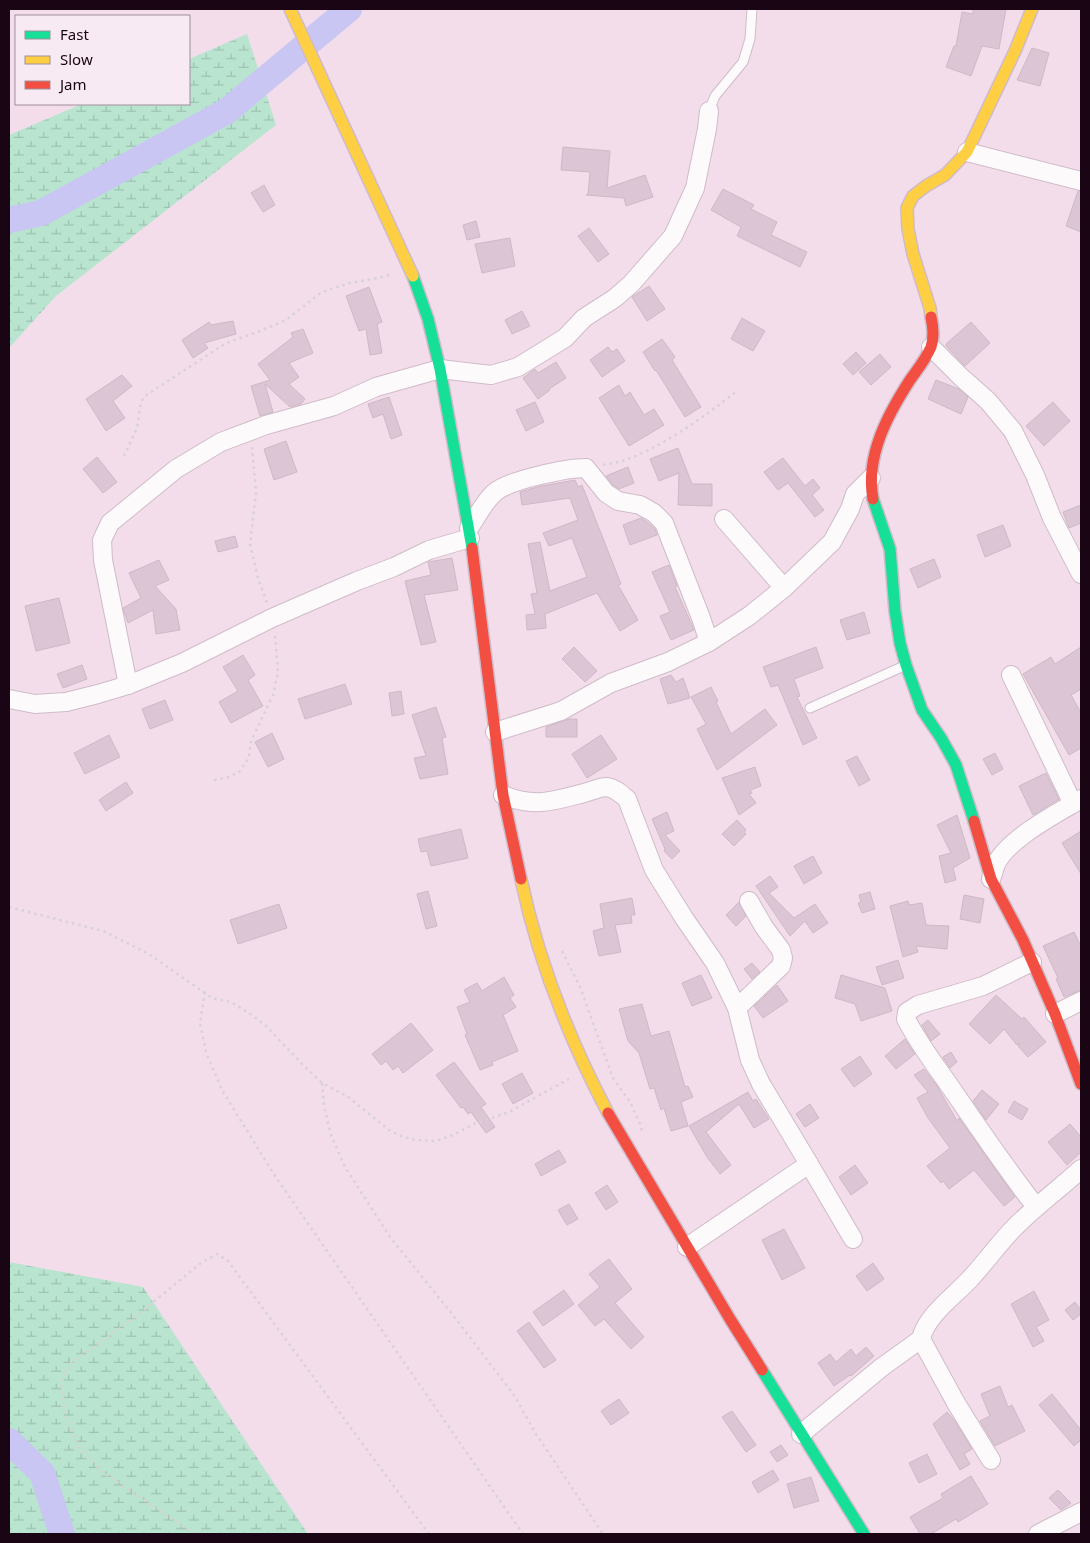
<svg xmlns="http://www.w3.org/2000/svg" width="1090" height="1543" font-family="'Noto Sans',sans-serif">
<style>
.wetland{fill:url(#wetland-marsh)}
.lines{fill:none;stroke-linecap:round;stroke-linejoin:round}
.river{stroke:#c9c6f3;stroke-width:26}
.building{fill:#dcc5d4;stroke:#ceb9c7}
.lane-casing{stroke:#d0bbc9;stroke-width:11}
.street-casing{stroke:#d0bbc9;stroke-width:20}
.fast-casing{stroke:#d0bbc9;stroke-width:14}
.slow-casing{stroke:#d0bbc9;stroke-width:14}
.jam-casing{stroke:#d0bbc9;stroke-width:14}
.path{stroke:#d8d1d6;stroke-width:2.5;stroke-dasharray:2.5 4;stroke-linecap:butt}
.lane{stroke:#fdfafc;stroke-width:9}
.street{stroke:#fdfafc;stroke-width:18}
.fast{stroke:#16e098;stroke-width:11}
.slow{stroke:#ffcf43;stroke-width:11}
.jam{stroke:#f24e42;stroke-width:11}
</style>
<defs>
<pattern id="wetland-marsh" width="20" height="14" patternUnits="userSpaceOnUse" patternTransform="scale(1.25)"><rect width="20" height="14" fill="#b9e4cf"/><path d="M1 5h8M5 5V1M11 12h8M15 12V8" fill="none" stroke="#9ec2b1"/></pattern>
</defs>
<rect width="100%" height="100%" fill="#f3ddeb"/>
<g class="wetland">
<path d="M 247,34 L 276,125 L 56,296 L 9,348 L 9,135 L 82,104 L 189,104 L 189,59 Z"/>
<path d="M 9,1262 L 143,1287 L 308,1534 L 9,1534 Z"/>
</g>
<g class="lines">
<g class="river">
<path d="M 9,220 L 41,213 L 227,111 L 349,9"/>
<path d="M 9,1441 L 42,1473 L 62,1534"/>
</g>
</g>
<g class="building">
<path d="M 973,9 L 1006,9 L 999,49 L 982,46 L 971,76 L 946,67 L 954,46 L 956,46 L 962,12 L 973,14 Z"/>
<path d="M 1032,48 L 1049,53 L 1040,86 L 1017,80 Z"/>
<path d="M 563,147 L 610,151 L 607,188 L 645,175 L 653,197 L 626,206 L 624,198 L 586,195 L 588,194 L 590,172 L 561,170 Z"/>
<path d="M 264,185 L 275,205 L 263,212 L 251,193 Z"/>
<path d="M 723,189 L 754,205 L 751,209 L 777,222 L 771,235 L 807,252 L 800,267 L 737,236 L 741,227 L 711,210 Z"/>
<path d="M 1078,191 L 1081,191 L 1081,232 L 1066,226 Z"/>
<path d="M 476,221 L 480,237 L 467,240 L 463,225 Z"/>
<path d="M 589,228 L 609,254 L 598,262 L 578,236 Z"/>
<path d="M 510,238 L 515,266 L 482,273 L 475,244 Z"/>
<path d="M 649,286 L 665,309 L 647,321 L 632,297 Z"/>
<path d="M 369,287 L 382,322 L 377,324 L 382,353 L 370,355 L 366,329 L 359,331 L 346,296 Z"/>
<path d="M 522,311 L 530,326 L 512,334 L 505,320 Z"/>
<path d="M 742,318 L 765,331 L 753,351 L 731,339 Z"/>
<path d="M 233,321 L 236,334 L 204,343 L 208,348 L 193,358 L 182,340 L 209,322 L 211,325 Z"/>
<path d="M 971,322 L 990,343 L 965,366 L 946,346 L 946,344 Z"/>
<path d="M 303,329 L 313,353 L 289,363 L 299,377 L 289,384 L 305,399 L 301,404 L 290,407 L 265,384 L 273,412 L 260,416 L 251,386 L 270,380 L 258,364 L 293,337 L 291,333 Z"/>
<path d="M 662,339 L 675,357 L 672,360 L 701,407 L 685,417 L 656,370 L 655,371 L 643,352 Z"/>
<path d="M 608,347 L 612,352 L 617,349 L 625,361 L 602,377 L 590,360 Z"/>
<path d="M 856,352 L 866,363 L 853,375 L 843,364 Z"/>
<path d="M 880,354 L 891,367 L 871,385 L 859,372 Z"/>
<path d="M 556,362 L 566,378 L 549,389 L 550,390 L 538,399 L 523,378 L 535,369 L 538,373 Z"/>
<path d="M 122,375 L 132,386 L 113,401 L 125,418 L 106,431 L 86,399 Z"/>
<path d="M 936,380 L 959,389 L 968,397 L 961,414 L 928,399 Z"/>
<path d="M 619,385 L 625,396 L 630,392 L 644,415 L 654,409 L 664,425 L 629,446 L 599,398 Z"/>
<path d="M 389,397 L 402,435 L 391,439 L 383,414 L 373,418 L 368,404 Z"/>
<path d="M 535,402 L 544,422 L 526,431 L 516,410 Z"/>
<path d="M 1053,402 L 1070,421 L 1044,446 L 1026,426 Z"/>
<path d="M 286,441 L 297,472 L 274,480 L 264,449 Z"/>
<path d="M 678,448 L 692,484 L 712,484 L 712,506 L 678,505 L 679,473 L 659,481 L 650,459 Z"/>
<path d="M 97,457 L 117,482 L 103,493 L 83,469 Z"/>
<path d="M 783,458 L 805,486 L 813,479 L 820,488 L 812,495 L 824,510 L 815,517 L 788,483 L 778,490 L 764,472 Z"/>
<path d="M 628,467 L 634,483 L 619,489 L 613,485 L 606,476 Z"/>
<path d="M 575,480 L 578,487 L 582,485 L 621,584 L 618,585 L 638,620 L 620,631 L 597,593 L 545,614 L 546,628 L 527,630 L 526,615 L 535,614 L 531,594 L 537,593 L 528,544 L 540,542 L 550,591 L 587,577 L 572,538 L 549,546 L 543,533 L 578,520 L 570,498 L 522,505 L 520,492 L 541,486 Z"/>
<path d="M 1081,505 L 1081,523 L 1069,528 L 1063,512 Z"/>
<path d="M 641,518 L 647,522 L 655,529 L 657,535 L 630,545 L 623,525 Z"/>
<path d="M 1003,525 L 1011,546 L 985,557 L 977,535 Z"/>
<path d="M 235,536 L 238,547 L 218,552 L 215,541 Z"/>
<path d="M 452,558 L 458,590 L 424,595 L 436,642 L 421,645 L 405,581 L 431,575 L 428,562 Z"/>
<path d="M 934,559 L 941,577 L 918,588 L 910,569 Z"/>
<path d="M 159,560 L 169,580 L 155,586 L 176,609 L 180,630 L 156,634 L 153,610 L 128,623 L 123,608 L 141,598 L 129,573 Z"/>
<path d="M 669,565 L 677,586 L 675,587 L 694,630 L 671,640 L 660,616 L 670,612 L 652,572 Z"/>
<path d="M 59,598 L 70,643 L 36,651 L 25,606 Z"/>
<path d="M 864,612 L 870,633 L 847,640 L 840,620 Z"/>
<path d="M 574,647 L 597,671 L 585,682 L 562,659 Z"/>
<path d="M 816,647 L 823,668 L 794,679 L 800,696 L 797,697 L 817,738 L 803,745 L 778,685 L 771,687 L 763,667 Z"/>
<path d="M 1081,647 L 1081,689 L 1071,695 L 1081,713 L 1081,748 L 1069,755 L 1023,674 L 1051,657 L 1055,664 Z"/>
<path d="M 243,655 L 255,675 L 248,680 L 263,706 L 231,723 L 219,702 L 238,691 L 223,667 Z"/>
<path d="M 82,665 L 87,679 L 63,688 L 57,674 Z"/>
<path d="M 671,675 L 676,682 L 683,678 L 690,698 L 668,704 L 660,679 Z"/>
<path d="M 345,684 L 352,704 L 305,719 L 298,699 Z"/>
<path d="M 711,687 L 718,701 L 716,702 L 731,734 L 765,709 L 777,725 L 717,770 L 697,729 L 706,724 L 691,697 Z"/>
<path d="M 401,691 L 404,714 L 392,716 L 389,693 Z"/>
<path d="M 165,700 L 173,720 L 150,729 L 142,709 Z"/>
<path d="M 436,707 L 446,737 L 442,738 L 448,774 L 420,779 L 414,758 L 426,756 L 412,715 Z"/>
<path d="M 569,719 L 577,719 L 577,737 L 546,737 L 546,727 Z"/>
<path d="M 272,733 L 284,759 L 268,767 L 255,742 Z"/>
<path d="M 109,735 L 120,757 L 85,774 L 74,753 Z"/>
<path d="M 601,735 L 617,759 L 587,778 L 572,754 Z"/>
<path d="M 995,753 L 1003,769 L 992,775 L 983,759 Z"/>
<path d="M 857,756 L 870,780 L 859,786 L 846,761 Z"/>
<path d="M 755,767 L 761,786 L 750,790 L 752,793 L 749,794 L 756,803 L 739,815 L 722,778 Z"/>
<path d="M 1046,773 L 1059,799 L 1033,815 L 1019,786 Z"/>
<path d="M 126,782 L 133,793 L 106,811 L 99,800 Z"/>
<path d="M 667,812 L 674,831 L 665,835 L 680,851 L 672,859 L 664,851 L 665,849 L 652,819 Z"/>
<path d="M 957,815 L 970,858 L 953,868 L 956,880 L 945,883 L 939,856 L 951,853 L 937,825 Z"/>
<path d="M 737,820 L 746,830 L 744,832 L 746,834 L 734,846 L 722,834 Z"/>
<path d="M 461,829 L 468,858 L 431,866 L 427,851 L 421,852 L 418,839 Z"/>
<path d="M 1081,831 L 1081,874 L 1062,843 Z"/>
<path d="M 813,856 L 822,873 L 804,884 L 794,866 Z"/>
<path d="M 770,876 L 778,887 L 769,893 L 794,918 L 815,904 L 828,923 L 813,933 L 805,921 L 790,936 L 756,886 Z"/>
<path d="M 428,891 L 437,926 L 426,929 L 417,894 Z"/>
<path d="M 870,892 L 875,909 L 862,913 L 858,903 L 861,902 L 859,895 Z"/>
<path d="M 964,895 L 984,899 L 980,923 L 960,919 Z"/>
<path d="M 632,898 L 635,915 L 631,915 L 632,923 L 615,925 L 621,952 L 599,956 L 593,931 L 604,928 L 600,904 Z"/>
<path d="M 908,901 L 909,905 L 922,903 L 926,925 L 949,926 L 947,949 L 916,946 L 918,952 L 903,957 L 890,906 Z"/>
<path d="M 739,902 L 746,916 L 736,926 L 726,915 Z"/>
<path d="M 279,904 L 287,928 L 238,944 L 230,920 Z"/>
<path d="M 1074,932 L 1081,947 L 1081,990 L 1064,997 L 1056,979 L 1058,978 L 1043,946 Z"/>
<path d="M 898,960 L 904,978 L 882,985 L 876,967 Z"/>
<path d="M 752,963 L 760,972 L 752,979 L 744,969 Z"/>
<path d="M 701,975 L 712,998 L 692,1006 L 682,983 Z"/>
<path d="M 841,975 L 885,988 L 892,1011 L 861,1021 L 855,1004 L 835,998 Z"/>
<path d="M 504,977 L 514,995 L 510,998 L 516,1007 L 503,1015 L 518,1051 L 492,1062 L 493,1065 L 480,1070 L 465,1035 L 467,1034 L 457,1007 L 470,1002 L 464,990 L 477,983 L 482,991 Z"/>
<path d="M 777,985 L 788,1001 L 763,1018 L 754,1006 Z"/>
<path d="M 996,995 L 1022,1019 L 1024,1017 L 1046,1042 L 1028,1057 L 1018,1046 L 1020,1043 L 1017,1045 L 1004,1029 L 990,1044 L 969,1024 Z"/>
<path d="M 642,1004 L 651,1036 L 669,1031 L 685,1087 L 688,1086 L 693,1097 L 681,1102 L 688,1126 L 671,1131 L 664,1108 L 661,1110 L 654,1088 L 650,1089 L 639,1053 L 628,1041 L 619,1009 Z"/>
<path d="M 928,1020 L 940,1034 L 931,1041 L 922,1025 Z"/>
<path d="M 411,1023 L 433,1050 L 403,1073 L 398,1066 L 393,1070 L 386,1061 L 381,1065 L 372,1054 Z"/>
<path d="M 905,1039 L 915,1054 L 896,1069 L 885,1056 Z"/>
<path d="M 951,1052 L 957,1062 L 950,1068 L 943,1057 Z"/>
<path d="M 860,1056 L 872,1074 L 854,1087 L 841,1069 Z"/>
<path d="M 454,1062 L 486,1104 L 481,1107 L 495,1127 L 486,1133 L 471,1112 L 468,1114 L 463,1107 L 461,1108 L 436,1075 Z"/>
<path d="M 924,1069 L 937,1086 L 957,1121 L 959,1118 L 1015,1197 L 1004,1206 L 974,1170 L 949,1189 L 943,1181 L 941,1183 L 927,1166 L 950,1148 L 928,1118 L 917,1098 L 928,1092 L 914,1075 Z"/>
<path d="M 522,1073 L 533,1093 L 513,1104 L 502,1084 Z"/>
<path d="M 982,1090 L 999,1104 L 986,1120 L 973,1101 Z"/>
<path d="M 748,1092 L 753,1101 L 756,1099 L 769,1119 L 754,1128 L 739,1104 L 706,1132 L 731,1165 L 720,1174 L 707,1157 L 689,1126 Z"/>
<path d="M 1014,1101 L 1028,1109 L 1022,1120 L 1008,1112 Z"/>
<path d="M 810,1104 L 819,1118 L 805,1127 L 796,1114 Z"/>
<path d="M 1070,1124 L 1081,1137 L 1081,1152 L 1067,1165 L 1048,1142 Z"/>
<path d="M 559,1150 L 566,1162 L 541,1176 L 535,1164 Z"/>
<path d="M 855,1165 L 868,1183 L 851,1195 L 839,1177 Z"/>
<path d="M 607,1185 L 618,1202 L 606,1210 L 595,1193 Z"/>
<path d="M 569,1204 L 578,1219 L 567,1225 L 558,1210 Z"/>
<path d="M 784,1229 L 805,1268 L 782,1280 L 762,1240 Z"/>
<path d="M 609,1259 L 632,1289 L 615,1303 L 644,1337 L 631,1349 L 604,1319 L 595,1326 L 578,1305 L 600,1287 L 589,1274 Z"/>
<path d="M 873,1263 L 884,1279 L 867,1291 L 856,1276 Z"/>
<path d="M 564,1290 L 574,1304 L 543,1326 L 533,1312 Z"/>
<path d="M 1034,1291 L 1049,1320 L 1036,1327 L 1044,1341 L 1033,1347 L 1011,1304 Z"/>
<path d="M 1075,1302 L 1081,1310 L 1081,1314 L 1073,1320 L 1065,1310 Z"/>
<path d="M 529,1322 L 556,1360 L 544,1368 L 517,1331 Z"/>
<path d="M 866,1347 L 874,1356 L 851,1376 L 850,1375 L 834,1386 L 818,1363 L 830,1354 L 836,1362 L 851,1349 L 856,1356 Z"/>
<path d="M 1000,1386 L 1008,1407 L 1012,1405 L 1025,1431 L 995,1446 L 980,1421 L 990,1416 L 981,1394 Z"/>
<path d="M 1052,1394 L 1081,1430 L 1081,1440 L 1074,1446 L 1039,1405 Z"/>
<path d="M 619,1399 L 629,1413 L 611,1425 L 601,1411 Z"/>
<path d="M 732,1411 L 756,1445 L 746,1452 L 722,1417 Z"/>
<path d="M 947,1412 L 954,1420 L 972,1449 L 964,1454 L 970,1464 L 960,1470 L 933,1424 Z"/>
<path d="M 781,1445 L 788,1455 L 777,1462 L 770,1452 Z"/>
<path d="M 927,1454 L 937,1474 L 919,1483 L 909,1463 Z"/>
<path d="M 773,1470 L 779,1480 L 758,1493 L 752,1482 Z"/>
<path d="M 971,1476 L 988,1504 L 958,1522 L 956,1519 L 931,1534 L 920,1534 L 910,1517 L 943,1498 L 941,1494 Z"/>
<path d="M 811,1477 L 819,1501 L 794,1508 L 787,1484 Z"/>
<path d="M 1058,1490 L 1071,1503 L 1061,1510 L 1049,1498 Z"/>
</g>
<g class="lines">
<g class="lane-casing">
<g id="lane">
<path d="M 709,111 L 715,96 L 743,62 L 750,39 L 752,9"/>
<path d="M 810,708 L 904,666"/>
</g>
</g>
<g class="street-casing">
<g id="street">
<path d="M 967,152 L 1081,181"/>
<path d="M 931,347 L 961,377 L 988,401 L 1013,431 L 1035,475 L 1052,518 L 1081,574"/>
<path d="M 724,519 L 784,588"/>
<path d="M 469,528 C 477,517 484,502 494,493 C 508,480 567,468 586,468 L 606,493 L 618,501 L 640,505 L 654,513 L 664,523 L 701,618 L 709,642"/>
<path d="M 1011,675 L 1073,804"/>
<path d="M 128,685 L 103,560 L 102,540 L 110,523 L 176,469 L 221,442 L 266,425 L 334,406 L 376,387 L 440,369 L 491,375 L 518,367 L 565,338 L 584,318 L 615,298 L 631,284 L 673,236 L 695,188 L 707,129 L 709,111"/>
<path d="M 9,699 L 35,704 L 66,702 L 98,694 L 128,685 L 182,663 L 272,618 L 357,581 L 394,567 L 429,550 L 470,538"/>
<path d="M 495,732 L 561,711 L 611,683 L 668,662 L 709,642 L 749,616 L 784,588 L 832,542 L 850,509 L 855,494 L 871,478"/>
<path d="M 503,795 C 535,808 553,801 584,793 C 591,791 600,787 607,787 C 615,788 621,794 627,799 L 654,870 L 684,918 L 715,963 L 737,1008 L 750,1060 L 761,1084 L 809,1164 L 687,1247"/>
<path d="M 991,879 C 993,875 994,869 996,864 C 1008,839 1057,813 1081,799"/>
<path d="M 1032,962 L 983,986 L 918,1005 L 907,1012 L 906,1019 C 920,1046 939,1070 956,1095 C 982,1133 1008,1171 1036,1207"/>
<path d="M 737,1008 L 781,966 L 783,958 L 781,950 L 764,927 L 749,901"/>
<path d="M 1055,1014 L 1081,1001"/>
<path d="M 809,1164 L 853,1239"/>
<path d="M 801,1434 L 882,1367 L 921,1339"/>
<path d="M 991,1460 L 956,1403 L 921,1339 C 926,1316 953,1297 969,1280 C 984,1264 997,1246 1012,1230 C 1033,1208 1058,1190 1081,1169"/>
<path d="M 1038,1534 L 1081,1512"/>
</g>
</g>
<g class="fast-casing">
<g id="fast">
<path d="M 413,276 L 428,319 L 440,369 L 472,548"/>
<path d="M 873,499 L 890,549 L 895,611 L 900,643 L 906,665 L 922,710 L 941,738 L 956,765 L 974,821"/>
<path d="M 762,1370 L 864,1534"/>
</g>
</g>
<g class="slow-casing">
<g id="slow">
<path d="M 290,9 L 413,276"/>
<path d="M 931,317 L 930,308 L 913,254 L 908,229 L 907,208 L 913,196 L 926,186 L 945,175 L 967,152 L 1015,51 L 1032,9"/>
<path d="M 521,879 C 538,960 569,1039 608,1113"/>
</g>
</g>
<g class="jam-casing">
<g id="jam">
<path d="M 873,499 C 865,456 888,414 910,380 C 917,370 926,359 931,347 C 934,338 933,326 931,317"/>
<path d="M 472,548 L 503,795 L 521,879"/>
<path d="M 974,821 L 991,879 L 1023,940 L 1055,1014 L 1081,1084"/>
<path d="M 608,1113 L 730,1319 L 762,1370"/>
</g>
</g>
<g class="path">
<path d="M 252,447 L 256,493 L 250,544 L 258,578 L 267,603"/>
<path d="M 124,456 L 137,428 L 141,402 L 145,396 L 226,343 L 260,331 L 286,320 L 322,292 L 350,283 L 378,278 L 392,274"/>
<path d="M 603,465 C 610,463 618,463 625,460 C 663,447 705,416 737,391"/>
<path d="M 214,780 L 229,777 L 240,771 L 249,758 L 251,741 L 273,695 L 278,672 L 275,635"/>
<path d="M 9,907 L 103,931 L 149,954 L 212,998 L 231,1002 L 252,1015 L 266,1026 L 305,1067 L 322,1083 L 347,1096 L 389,1130 L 401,1136 L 415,1140 L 436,1141 L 453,1135 L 474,1124 L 509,1112 L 569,1079"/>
<path d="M 562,951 L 580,987 L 613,1078 L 630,1102 L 641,1126 L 642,1132"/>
<path d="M 205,992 L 200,1023 L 206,1052 L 222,1090 L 275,1176 L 523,1534"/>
<path d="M 322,1083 L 324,1106 L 331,1135 L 345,1167 L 390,1237 L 452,1314 L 514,1395 L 536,1434 L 603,1534"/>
<path d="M 194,1534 L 102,1472 L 78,1446 L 64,1412 L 62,1377 L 71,1363 L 130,1321 L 201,1263 L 217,1254 L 228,1261 L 429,1534"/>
</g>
<use href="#lane" class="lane"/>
<use href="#street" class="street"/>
<use href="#fast" class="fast"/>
<use href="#slow" class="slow"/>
<use href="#jam" class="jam"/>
</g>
<rect width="1090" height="1543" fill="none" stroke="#190513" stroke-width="20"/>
<rect x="15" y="15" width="175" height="90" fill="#f8eaf3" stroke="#9f8e99"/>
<rect x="25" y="31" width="25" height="8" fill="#16e098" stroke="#9f8e99"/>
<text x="60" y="40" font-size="15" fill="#190513">Fast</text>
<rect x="25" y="56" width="25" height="8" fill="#ffcf43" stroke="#9f8e99"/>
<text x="60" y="65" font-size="15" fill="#190513">Slow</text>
<rect x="25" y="81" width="25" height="8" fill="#f24e42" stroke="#9f8e99"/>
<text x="60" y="90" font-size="15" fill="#190513">Jam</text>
</svg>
